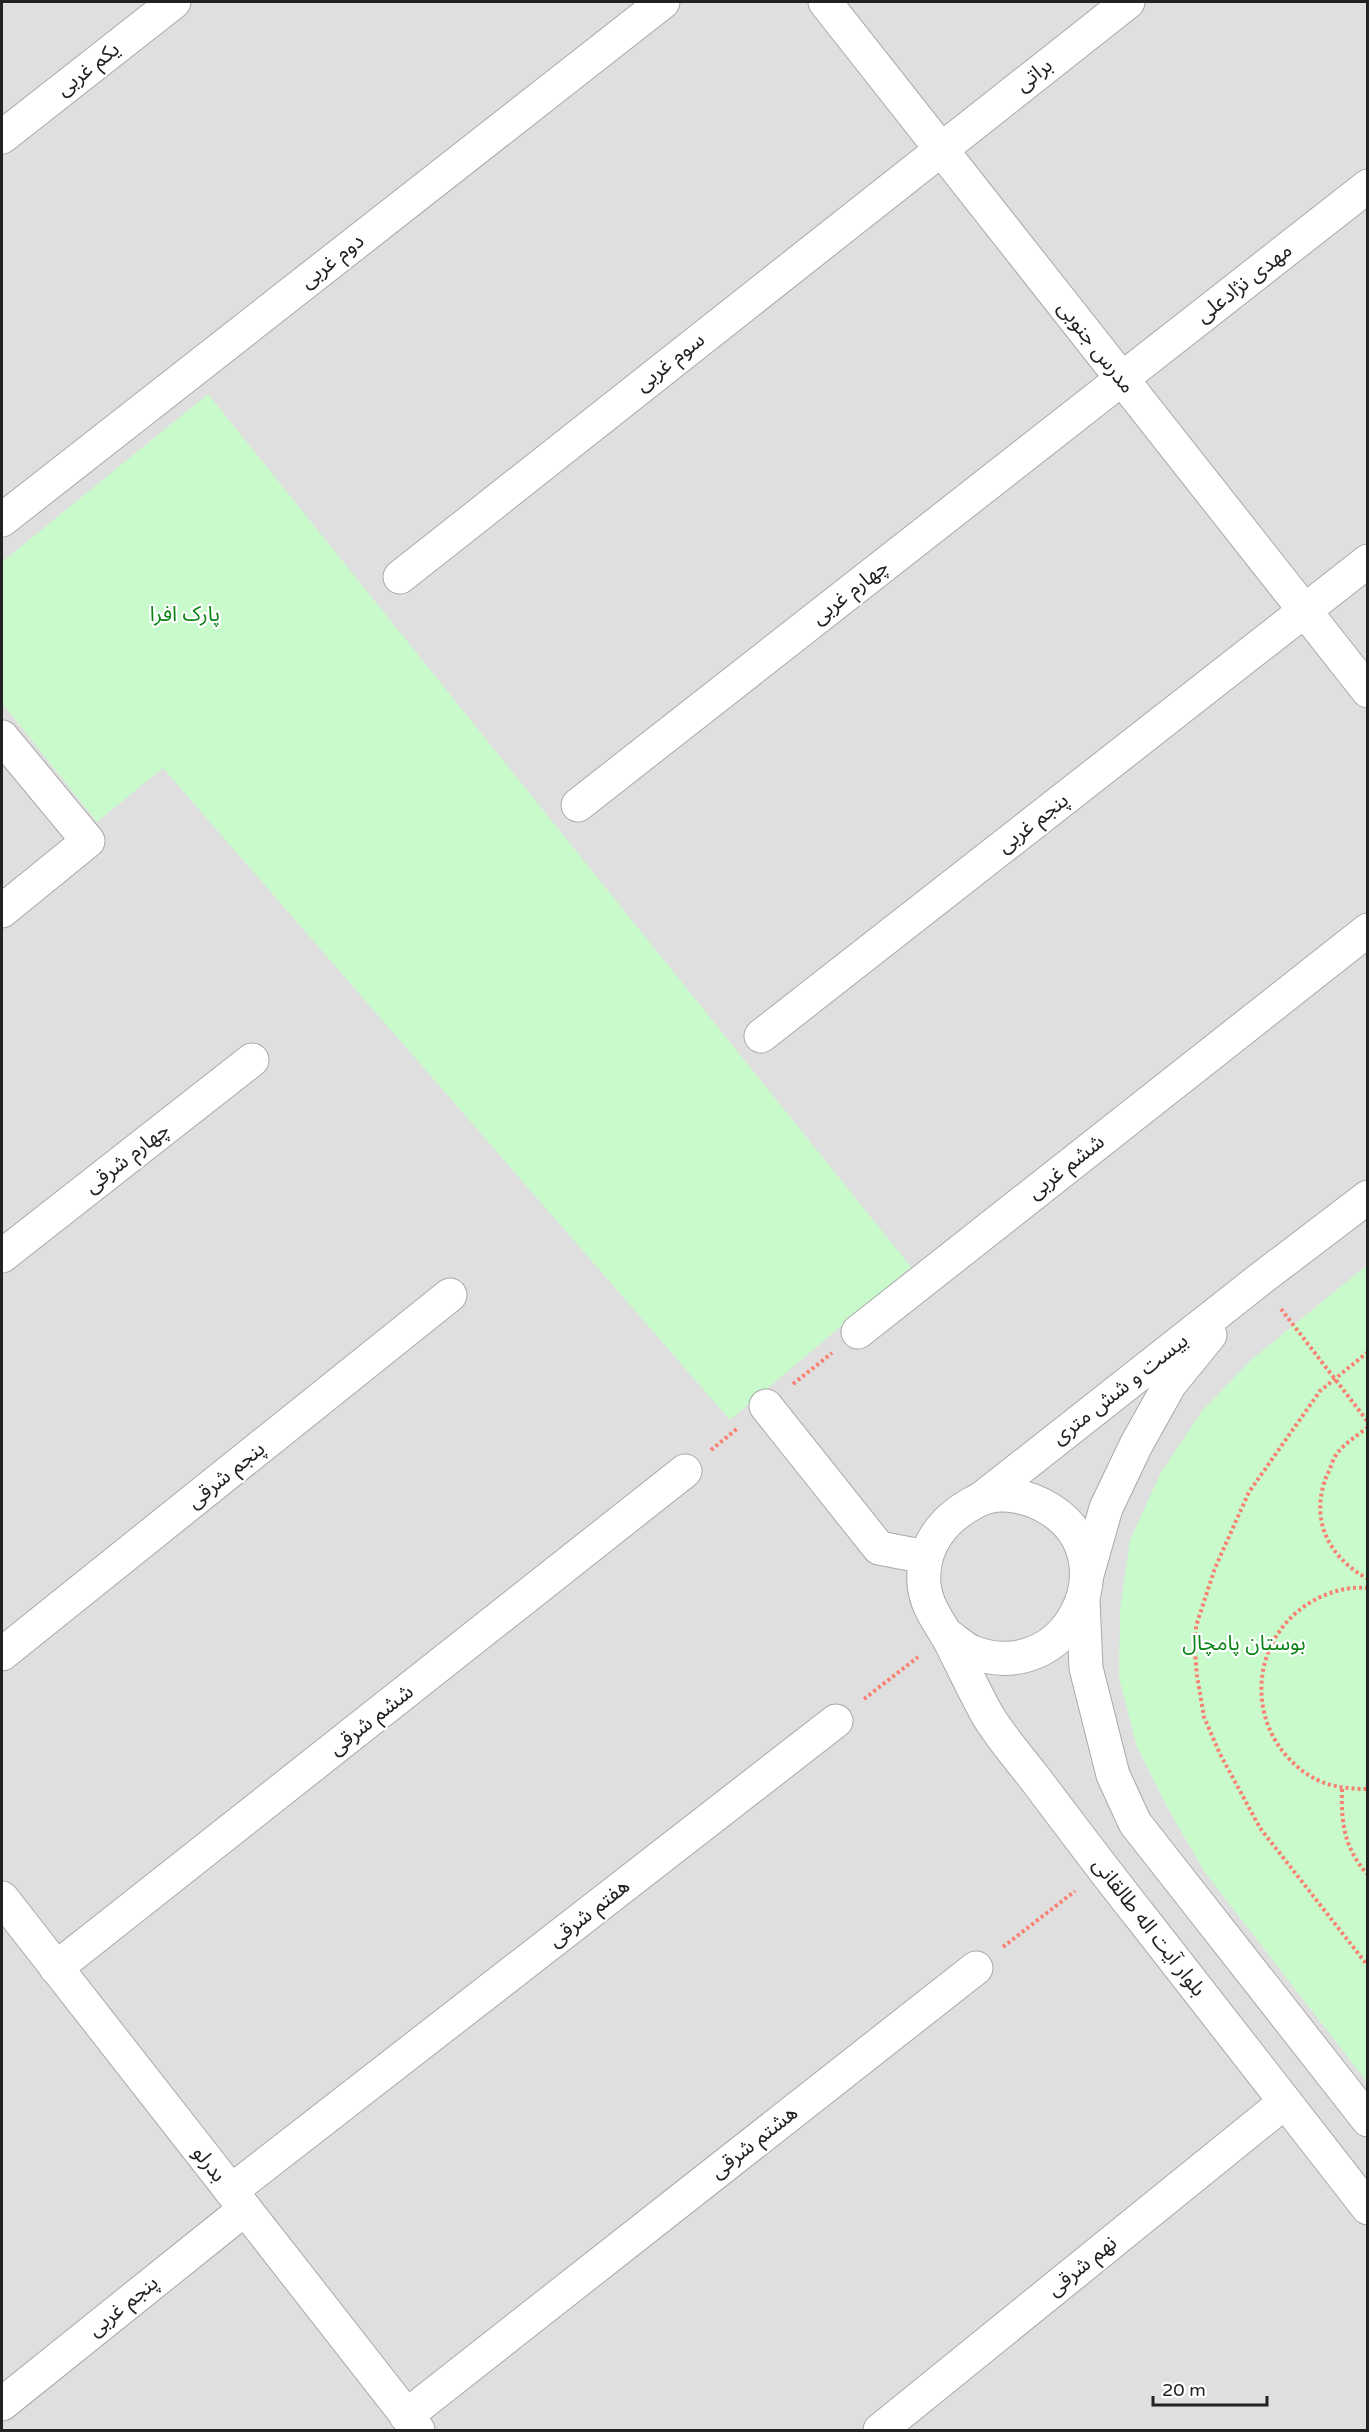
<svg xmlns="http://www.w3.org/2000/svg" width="1369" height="2432" font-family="'Varela Round','Noto Sans Arabic',sans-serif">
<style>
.residential{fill:#e0dfdf}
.park{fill:#c8facc}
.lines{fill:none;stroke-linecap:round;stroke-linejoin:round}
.minor-casing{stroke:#a9a9a9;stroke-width:35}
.path{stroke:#fa8072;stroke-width:4;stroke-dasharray:3 3;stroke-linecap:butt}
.minor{stroke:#fff;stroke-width:33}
.labels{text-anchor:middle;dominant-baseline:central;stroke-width:4.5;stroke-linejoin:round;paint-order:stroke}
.street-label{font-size:21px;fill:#222;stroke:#fff}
.park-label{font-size:21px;fill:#0c8416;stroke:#fff}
</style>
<rect width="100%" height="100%" fill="#f2efe9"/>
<rect class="residential" x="2" y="2" width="1365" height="2428"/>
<g class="park">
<path d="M 208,394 L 911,1267 L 730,1420 L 163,768 L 97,822 L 2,703 L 2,562 Z"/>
<path d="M 1367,1265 L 1367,2082 L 1204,1871 L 1167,1807 L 1137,1747 L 1119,1678 L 1120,1609 L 1130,1540 L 1161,1472 L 1202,1411 L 1251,1360 Z"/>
</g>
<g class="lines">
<g class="minor-casing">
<g id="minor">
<path d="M 825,2 L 1368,691"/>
<path d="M 2,137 L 174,2"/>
<path d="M 2,520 L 663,2"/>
<path d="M 400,577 L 1128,2"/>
<path d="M 2,737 L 88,841 L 2,911"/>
<path d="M 578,805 L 1368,186"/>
<path d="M 761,1036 L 1368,561"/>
<path d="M 2,1256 L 252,1060"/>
<path d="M 858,1332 L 1368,930"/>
<path d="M 766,1406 L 879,1548 L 926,1557"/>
<path d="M 981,1499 L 1259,1280 L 1368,1197"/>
<path d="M 1087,1575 L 1106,1508 L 1136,1445 L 1170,1384 L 1210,1335"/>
<path d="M 1083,1601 L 1086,1668 L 1113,1775 L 1135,1823 L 1368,2120"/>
<path d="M 947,1635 C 955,1640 963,1648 972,1652 C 1067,1688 1129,1560 1051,1510 C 1030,1496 998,1489 975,1502 C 944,1518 921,1546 924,1584 C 926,1608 942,1625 952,1645 C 964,1669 975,1693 988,1716 C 1002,1739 1020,1759 1036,1780 C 1071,1826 1105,1872 1141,1917 C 1216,2014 1292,2111 1368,2208"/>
<path d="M 2,1654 L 450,1295"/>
<path d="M 2,1898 L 418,2430"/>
<path d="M 56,1968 L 685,1471"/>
<path d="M 231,2191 L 836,1721"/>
<path d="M 2,2404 L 245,2209"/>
<path d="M 406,2416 L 976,1968"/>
<path d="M 880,2430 L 1285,2102"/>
</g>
</g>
<g class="path">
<path d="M 1281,1309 L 1368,1422"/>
<path d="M 1368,1352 L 1320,1391 L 1249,1492 L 1215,1568 L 1196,1626 L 1195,1652 L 1197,1676 L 1204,1717 L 1220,1754 L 1260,1828 L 1368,1966"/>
<path d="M 793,1384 L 832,1353"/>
<path d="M 1368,1427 C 1358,1435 1347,1442 1339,1451 C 1333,1457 1331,1468 1327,1475 C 1309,1519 1328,1557 1368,1579"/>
<path d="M 711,1450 L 738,1428"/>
<path d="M 1368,1588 C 1348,1586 1328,1592 1311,1602 C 1245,1642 1245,1735 1310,1776 C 1328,1787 1348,1789 1368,1789"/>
<path d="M 864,1699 L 918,1657"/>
<path d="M 1342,1789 C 1341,1823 1344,1848 1368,1875"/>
<path d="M 1003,1947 L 1075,1891"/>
</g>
<use href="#minor" class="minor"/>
</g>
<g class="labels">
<g class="street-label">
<text transform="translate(88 69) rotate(-38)">یکم غربی</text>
<text transform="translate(1034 75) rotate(-38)">براتی</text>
<text transform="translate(332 261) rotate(-38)">دوم غربی</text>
<text transform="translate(1244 283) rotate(-38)">مهدی نژادعلی</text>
<text transform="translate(1096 347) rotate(52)">مدرس جنوبی</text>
<text transform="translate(670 362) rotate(-38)">سوم غربی</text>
<text transform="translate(850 592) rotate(-38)">چهارم غربی</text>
<text transform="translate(1033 823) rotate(-38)">پنجم غربی</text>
<text transform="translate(127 1158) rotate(-38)">چهارم شرقی</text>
<text transform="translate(1066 1167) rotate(-38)">ششم غربی</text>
<text transform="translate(1120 1389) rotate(-38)">بیست و شش متری</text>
<text transform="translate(226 1475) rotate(-39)">پنجم شرقی</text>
<text transform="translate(371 1720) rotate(-38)">ششم شرقی</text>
<text transform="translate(589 1913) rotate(-38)">هفتم شرقی</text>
<text transform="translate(1149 1927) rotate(52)">بلوار آیت اله طالقانی</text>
<text transform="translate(754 2142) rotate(-38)">هشتم شرقی</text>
<text transform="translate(209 2164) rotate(52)">بدرلو</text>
<text transform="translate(1082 2266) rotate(-39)">نهم شرقی</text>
<text transform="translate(123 2306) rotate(-39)">پنجم غربی</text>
</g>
<g class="park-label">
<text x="185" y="614">پارک افرا</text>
<text x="1244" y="1643">بوستان پامچال</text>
</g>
</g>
<rect width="1369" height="2432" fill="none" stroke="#222222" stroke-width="6"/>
<path d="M1153 2396v9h114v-9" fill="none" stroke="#222222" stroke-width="3"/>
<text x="1162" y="2396" font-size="18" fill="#222222" stroke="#ffffff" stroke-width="4.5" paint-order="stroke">20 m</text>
</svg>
